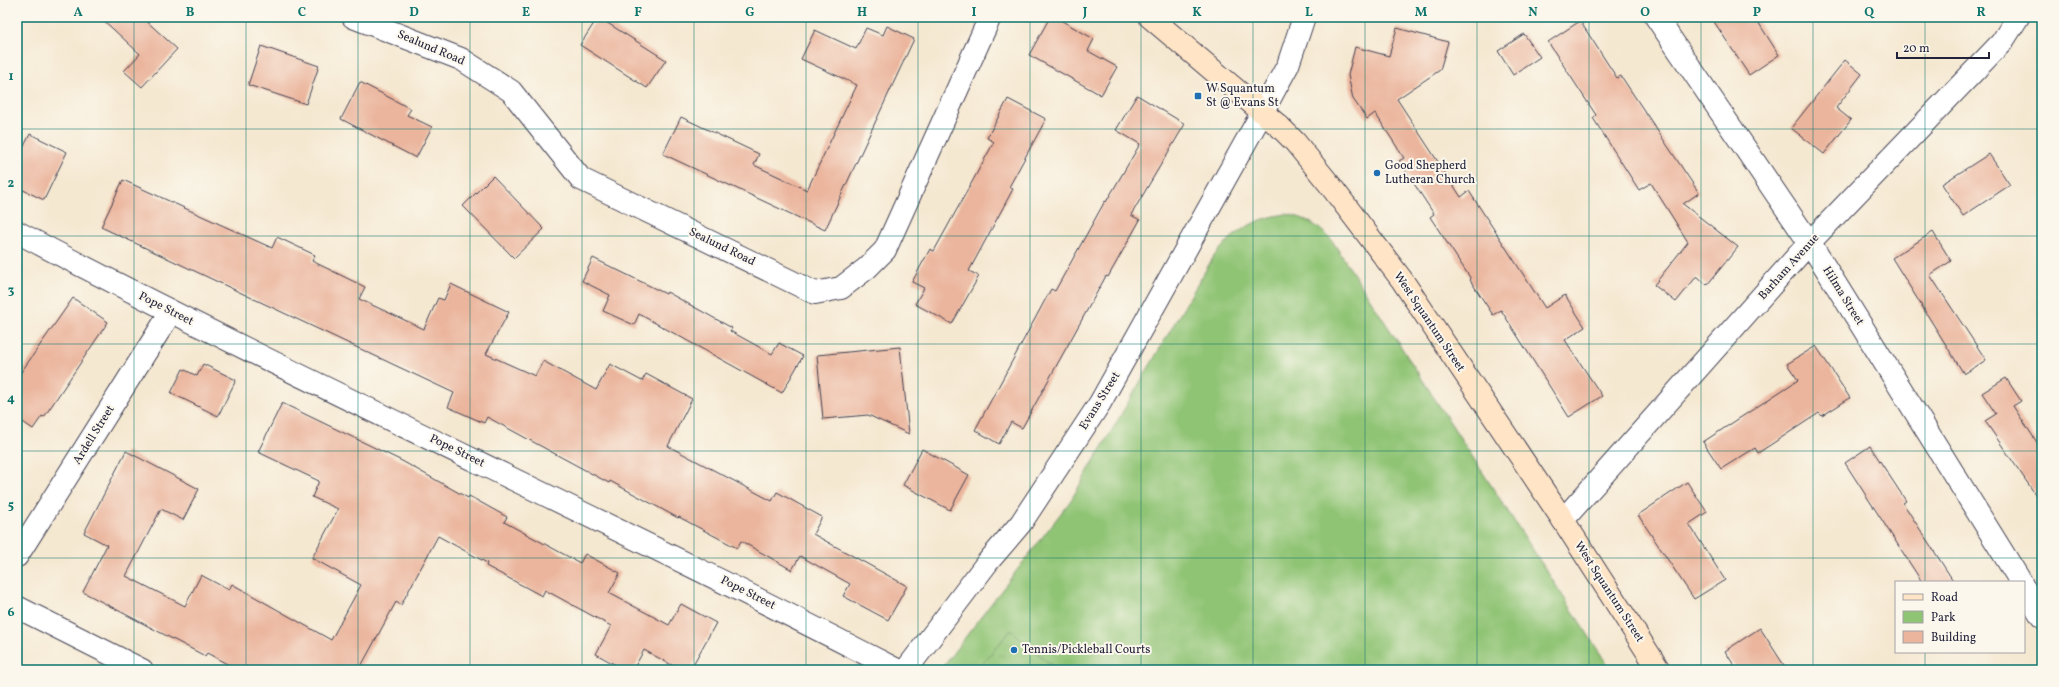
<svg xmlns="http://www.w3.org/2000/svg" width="2059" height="687" font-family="Vollkorn,serif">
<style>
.green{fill:#90c475;stroke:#597358}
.park{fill:url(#park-tufts);stroke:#597358}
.building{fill:#ebb59d}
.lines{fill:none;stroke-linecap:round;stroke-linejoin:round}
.minor-casing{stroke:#424052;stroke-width:24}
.tertiary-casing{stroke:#424052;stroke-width:24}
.secondary-casing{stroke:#424052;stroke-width:24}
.minor{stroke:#fff;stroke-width:22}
.tertiary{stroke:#fff;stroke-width:22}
.secondary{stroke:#ffe4c6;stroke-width:22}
.grid{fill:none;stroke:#0f766e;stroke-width:1;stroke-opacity:0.55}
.poi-dot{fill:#1f6fb2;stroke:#fbf7ec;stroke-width:1.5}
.labels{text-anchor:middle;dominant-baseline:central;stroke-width:4;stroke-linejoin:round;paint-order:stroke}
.street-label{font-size:12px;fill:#22223b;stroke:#fbf7ec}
.poi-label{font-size:12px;fill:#22223b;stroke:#fbf7ec;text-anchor:start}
.neatline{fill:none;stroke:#0f766e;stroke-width:1.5}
.grid-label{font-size:13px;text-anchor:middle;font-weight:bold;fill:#0f766e}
</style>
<defs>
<pattern id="park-tufts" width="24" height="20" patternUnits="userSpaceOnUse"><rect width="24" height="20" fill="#90c475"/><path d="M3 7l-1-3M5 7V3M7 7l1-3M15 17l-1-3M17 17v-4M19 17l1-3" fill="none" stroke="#7ca866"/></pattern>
</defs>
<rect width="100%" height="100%" fill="#fbf7ec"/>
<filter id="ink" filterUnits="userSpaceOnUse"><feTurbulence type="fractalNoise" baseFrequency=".025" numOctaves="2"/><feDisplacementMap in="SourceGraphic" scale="8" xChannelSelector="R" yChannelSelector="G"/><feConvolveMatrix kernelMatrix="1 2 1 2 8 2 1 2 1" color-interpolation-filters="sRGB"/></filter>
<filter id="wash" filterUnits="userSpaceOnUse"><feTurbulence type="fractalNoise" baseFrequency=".012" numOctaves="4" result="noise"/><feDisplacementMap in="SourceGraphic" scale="16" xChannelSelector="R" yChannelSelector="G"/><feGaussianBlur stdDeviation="0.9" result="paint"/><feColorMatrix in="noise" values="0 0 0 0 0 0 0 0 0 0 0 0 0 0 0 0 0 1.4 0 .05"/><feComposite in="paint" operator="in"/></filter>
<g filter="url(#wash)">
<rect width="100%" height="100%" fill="#f5e8d1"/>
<path class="green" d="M 1286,214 C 1307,218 1315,224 1331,239 L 1611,670 L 940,670 L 1071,500 L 1214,256 C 1236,231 1252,219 1286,214 Z"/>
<path class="park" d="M 1011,630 L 1057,670 L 977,670 Z"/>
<g id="blocks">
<g class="building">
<path d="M 100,17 L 142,17 L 177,49 L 142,87 L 124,71 L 140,54 Z"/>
<path d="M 598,17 L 666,60 L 647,88 L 580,45 Z"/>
<path d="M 1050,17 L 1055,17 L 1094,39 L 1088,51 L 1117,67 L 1101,95 L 1029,55 Z"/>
<path d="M 1711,17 L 1755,17 L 1779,55 L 1749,75 Z"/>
<path d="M 1580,21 L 1617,78 L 1621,76 L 1699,193 L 1683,204 L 1738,247 L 1707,285 L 1697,276 L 1676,302 L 1654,285 L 1688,242 L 1651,183 L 1639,190 L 1593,118 L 1596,115 L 1548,42 Z"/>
<path d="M 887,26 L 914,39 L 825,230 L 663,154 L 681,117 L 759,154 L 754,165 L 807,190 L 857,85 L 801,59 L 815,30 L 856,49 L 866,28 L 883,35 Z"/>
<path d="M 1397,28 L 1448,42 L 1440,70 L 1397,99 L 1461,197 L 1469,191 L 1545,308 L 1565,295 L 1585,327 L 1565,340 L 1602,396 L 1569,417 L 1501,310 L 1493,315 L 1470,280 L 1471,279 L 1430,217 L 1434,214 L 1399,161 L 1404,158 L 1375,113 L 1367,119 L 1353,99 L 1348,75 L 1355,47 L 1389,56 Z"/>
<path d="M 1524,34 L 1540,57 L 1513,75 L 1498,51 Z"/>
<path d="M 261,46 L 319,66 L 306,104 L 248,85 Z"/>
<path d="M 1845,60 L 1862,74 L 1836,108 L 1851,120 L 1824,154 L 1791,128 Z"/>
<path d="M 360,82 L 411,109 L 407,115 L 432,127 L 416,158 L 341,119 Z"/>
<path d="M 1137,95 L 1185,124 L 1131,215 L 1140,220 L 1108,277 L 1106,276 L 1022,428 L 1011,422 L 999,444 L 975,430 L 1051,289 L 1055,291 L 1105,201 L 1106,202 L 1140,144 L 1116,130 Z"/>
<path d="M 1008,99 L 1046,119 L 1009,187 L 1013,189 L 969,271 L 979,276 L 952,324 L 915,304 L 924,288 L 912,282 L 930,249 L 934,251 L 994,142 L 987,138 Z"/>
<path d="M 30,134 L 67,152 L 44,200 L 17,187 L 17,160 Z"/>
<path d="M 1989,154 L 2010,185 L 1963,216 L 1942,184 Z"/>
<path d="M 493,176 L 544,229 L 514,258 L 463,206 Z"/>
<path d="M 123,180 L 272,248 L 277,237 L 315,255 L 312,261 L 365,287 L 359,299 L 424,329 L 438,298 L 444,300 L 451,284 L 509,312 L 486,354 L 535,376 L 543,361 L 596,390 L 610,364 L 642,381 L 646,374 L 692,399 L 668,446 L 772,501 L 777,492 L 822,517 L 813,534 L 907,586 L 888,620 L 843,596 L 850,584 L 800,556 L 792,570 L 741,541 L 737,548 L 679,517 L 678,518 L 610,481 L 609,483 L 487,417 L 484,423 L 448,407 L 454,393 L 101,227 Z"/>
<path d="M 1933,232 L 1951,261 L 1930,275 L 1986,360 L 1964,374 L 1892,258 Z"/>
<path d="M 593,258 L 666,294 L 667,292 L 732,328 L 730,331 L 772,354 L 779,343 L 803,356 L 782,393 L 639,314 L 634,325 L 603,311 L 610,295 L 582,281 Z"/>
<path d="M 73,298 L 108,322 L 44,417 L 42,416 L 33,429 L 17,418 L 17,378 Z"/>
<path d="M 1816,346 L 1850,398 L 1822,416 L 1819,413 L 1758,453 L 1755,448 L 1721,469 L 1703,442 L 1798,380 L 1787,364 Z"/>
<path d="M 900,347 L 909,434 L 868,415 L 823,419 L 817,355 Z"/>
<path d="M 203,364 L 236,380 L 218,416 L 171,393 L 183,369 L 197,376 Z"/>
<path d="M 2006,378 L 2021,401 L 2013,406 L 2042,450 L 2042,504 L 1985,421 L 1996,414 L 1982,393 Z"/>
<path d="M 282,403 L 402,461 L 468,498 L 469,496 L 507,517 L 504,522 L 580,563 L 585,554 L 620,573 L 609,593 L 669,625 L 681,604 L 716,623 L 690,670 L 681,670 L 644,650 L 633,670 L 625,670 L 596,654 L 611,626 L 545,590 L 542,596 L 486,566 L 487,563 L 438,536 L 401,605 L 396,602 L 359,670 L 238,670 L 207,653 L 205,656 L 83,592 L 107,545 L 84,533 L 126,451 L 199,489 L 183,520 L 161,509 L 126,576 L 185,606 L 201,575 L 229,590 L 232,584 L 331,640 L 361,585 L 312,558 L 338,509 L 312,497 L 319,481 L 258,452 Z"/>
<path d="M 1870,446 L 1906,501 L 1903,503 L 1954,582 L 1922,582 L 1845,463 Z"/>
<path d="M 922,449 L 969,475 L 950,510 L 903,485 Z"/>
<path d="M 1687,482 L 1707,512 L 1689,524 L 1725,580 L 1694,599 L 1638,515 Z"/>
<path d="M 1760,628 L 1787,670 L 1737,670 L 1725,651 Z"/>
</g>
</g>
</g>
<g filter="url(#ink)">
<use href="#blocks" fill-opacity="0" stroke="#424052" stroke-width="1"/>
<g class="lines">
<g class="minor-casing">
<g id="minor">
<path d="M 353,17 L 461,59 L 511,91 L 581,179 L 815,293 L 841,288 L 867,268 L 885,250 L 990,17"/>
<path d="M 1656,17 L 1815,251 L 2021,582"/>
<path d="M 17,232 C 307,385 606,519 897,670"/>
<path d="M 1563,520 L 1809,243 L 2002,42 L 2018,17"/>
<path d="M 17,556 L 171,312"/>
<path d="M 2024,588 L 2042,617"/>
<path d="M 17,607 L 142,670"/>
<path d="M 906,670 L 987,563 L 1021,523 L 1100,403 L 1263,111"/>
</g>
</g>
<g class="tertiary-casing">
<path id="tertiary" d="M 1263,111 L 1288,65 L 1304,17"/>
</g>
<g class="secondary-casing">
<path id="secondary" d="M 1150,17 L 1280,127 L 1295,142 L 1330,185 L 1402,280 L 1563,520 L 1659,670"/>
</g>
<use href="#minor" class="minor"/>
<use href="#tertiary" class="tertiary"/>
<use href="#secondary" class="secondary"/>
</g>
</g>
<path class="grid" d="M 134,17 L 134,670M 246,17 L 246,670M 358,17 L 358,670M 470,17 L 470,670M 582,17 L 582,670M 694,17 L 694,670M 806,17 L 806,670M 918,17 L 918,670M 1030,17 L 1030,670M 1141,17 L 1141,670M 1253,17 L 1253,670M 1365,17 L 1365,670M 1477,17 L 1477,670M 1589,17 L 1589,670M 1701,17 L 1701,670M 1813,17 L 1813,670M 1925,17 L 1925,582M 17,129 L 2042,129M 17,236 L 2042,236M 17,344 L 2042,344M 17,451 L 2042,451M 17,558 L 2042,558M 1925,652 L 1925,670"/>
<g class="poi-dot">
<rect x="1194" y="92" width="8" height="8" rx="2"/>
<circle cx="1377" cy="173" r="4"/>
<circle cx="1014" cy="650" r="4"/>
</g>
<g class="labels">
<g class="street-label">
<text transform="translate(431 48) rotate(23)">Sealund Road</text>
<text transform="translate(722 247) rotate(26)">Sealund Road</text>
<text transform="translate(1789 267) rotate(-48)">Barham Avenue</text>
<text transform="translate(1843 296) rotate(58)">Hilma Street</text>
<text transform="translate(166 309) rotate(27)">Pope Street</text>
<text transform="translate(1429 322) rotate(56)">West Squantum Street</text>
<text transform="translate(1100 401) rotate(-58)">Evans Street</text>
<text transform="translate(94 435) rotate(-58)">Ardell Street</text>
<text transform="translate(457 451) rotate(26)">Pope Street</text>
<text transform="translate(1609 592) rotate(57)">West Squantum Street</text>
<text transform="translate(748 593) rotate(27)">Pope Street</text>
</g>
<g class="poi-label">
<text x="1206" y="89">W Squantum<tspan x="1206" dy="14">St @ Evans St</tspan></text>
<text x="1385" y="166">Good Shepherd<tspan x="1385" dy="14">Lutheran Church</tspan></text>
<text x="1022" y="650">Tennis/Pickleball Courts</text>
</g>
</g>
<rect width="2059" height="687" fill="none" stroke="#fbf7ec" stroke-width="44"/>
<rect x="1895" y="581" width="130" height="72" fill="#fbf7ec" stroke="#a4a2a5"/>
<rect x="1903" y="594" width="20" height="6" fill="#ffe4c6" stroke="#a4a2a5"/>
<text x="1931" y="601" font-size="12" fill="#22223b">Road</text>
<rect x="1903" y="611" width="20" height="12" fill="#90c475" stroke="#a4a2a5"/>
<text x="1931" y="621" font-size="12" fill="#22223b">Park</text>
<rect x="1903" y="631" width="20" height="12" fill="#ebb59d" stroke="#a4a2a5"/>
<text x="1931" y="641" font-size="12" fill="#22223b">Building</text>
<path d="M1897 52v6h92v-6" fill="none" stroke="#22223b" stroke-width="2"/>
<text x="1903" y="52" font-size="12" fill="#22223b" stroke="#fbf7ec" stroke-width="3" paint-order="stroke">20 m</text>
<rect x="22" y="22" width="2015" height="643" class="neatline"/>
<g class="grid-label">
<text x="78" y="16">A</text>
<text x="190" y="16">B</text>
<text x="302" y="16">C</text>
<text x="414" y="16">D</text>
<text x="526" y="16">E</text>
<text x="638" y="16">F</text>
<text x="750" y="16">G</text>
<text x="862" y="16">H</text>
<text x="974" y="16">I</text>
<text x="1085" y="16">J</text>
<text x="1197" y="16">K</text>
<text x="1309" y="16">L</text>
<text x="1421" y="16">M</text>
<text x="1533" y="16">N</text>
<text x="1645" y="16">O</text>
<text x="1757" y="16">P</text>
<text x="1869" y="16">Q</text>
<text x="1981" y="16">R</text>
<text x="11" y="80">1</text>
<text x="11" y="187">2</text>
<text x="11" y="294">3</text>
<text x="11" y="402">4</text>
<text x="11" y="509">5</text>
<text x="11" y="616">6</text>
</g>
</svg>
